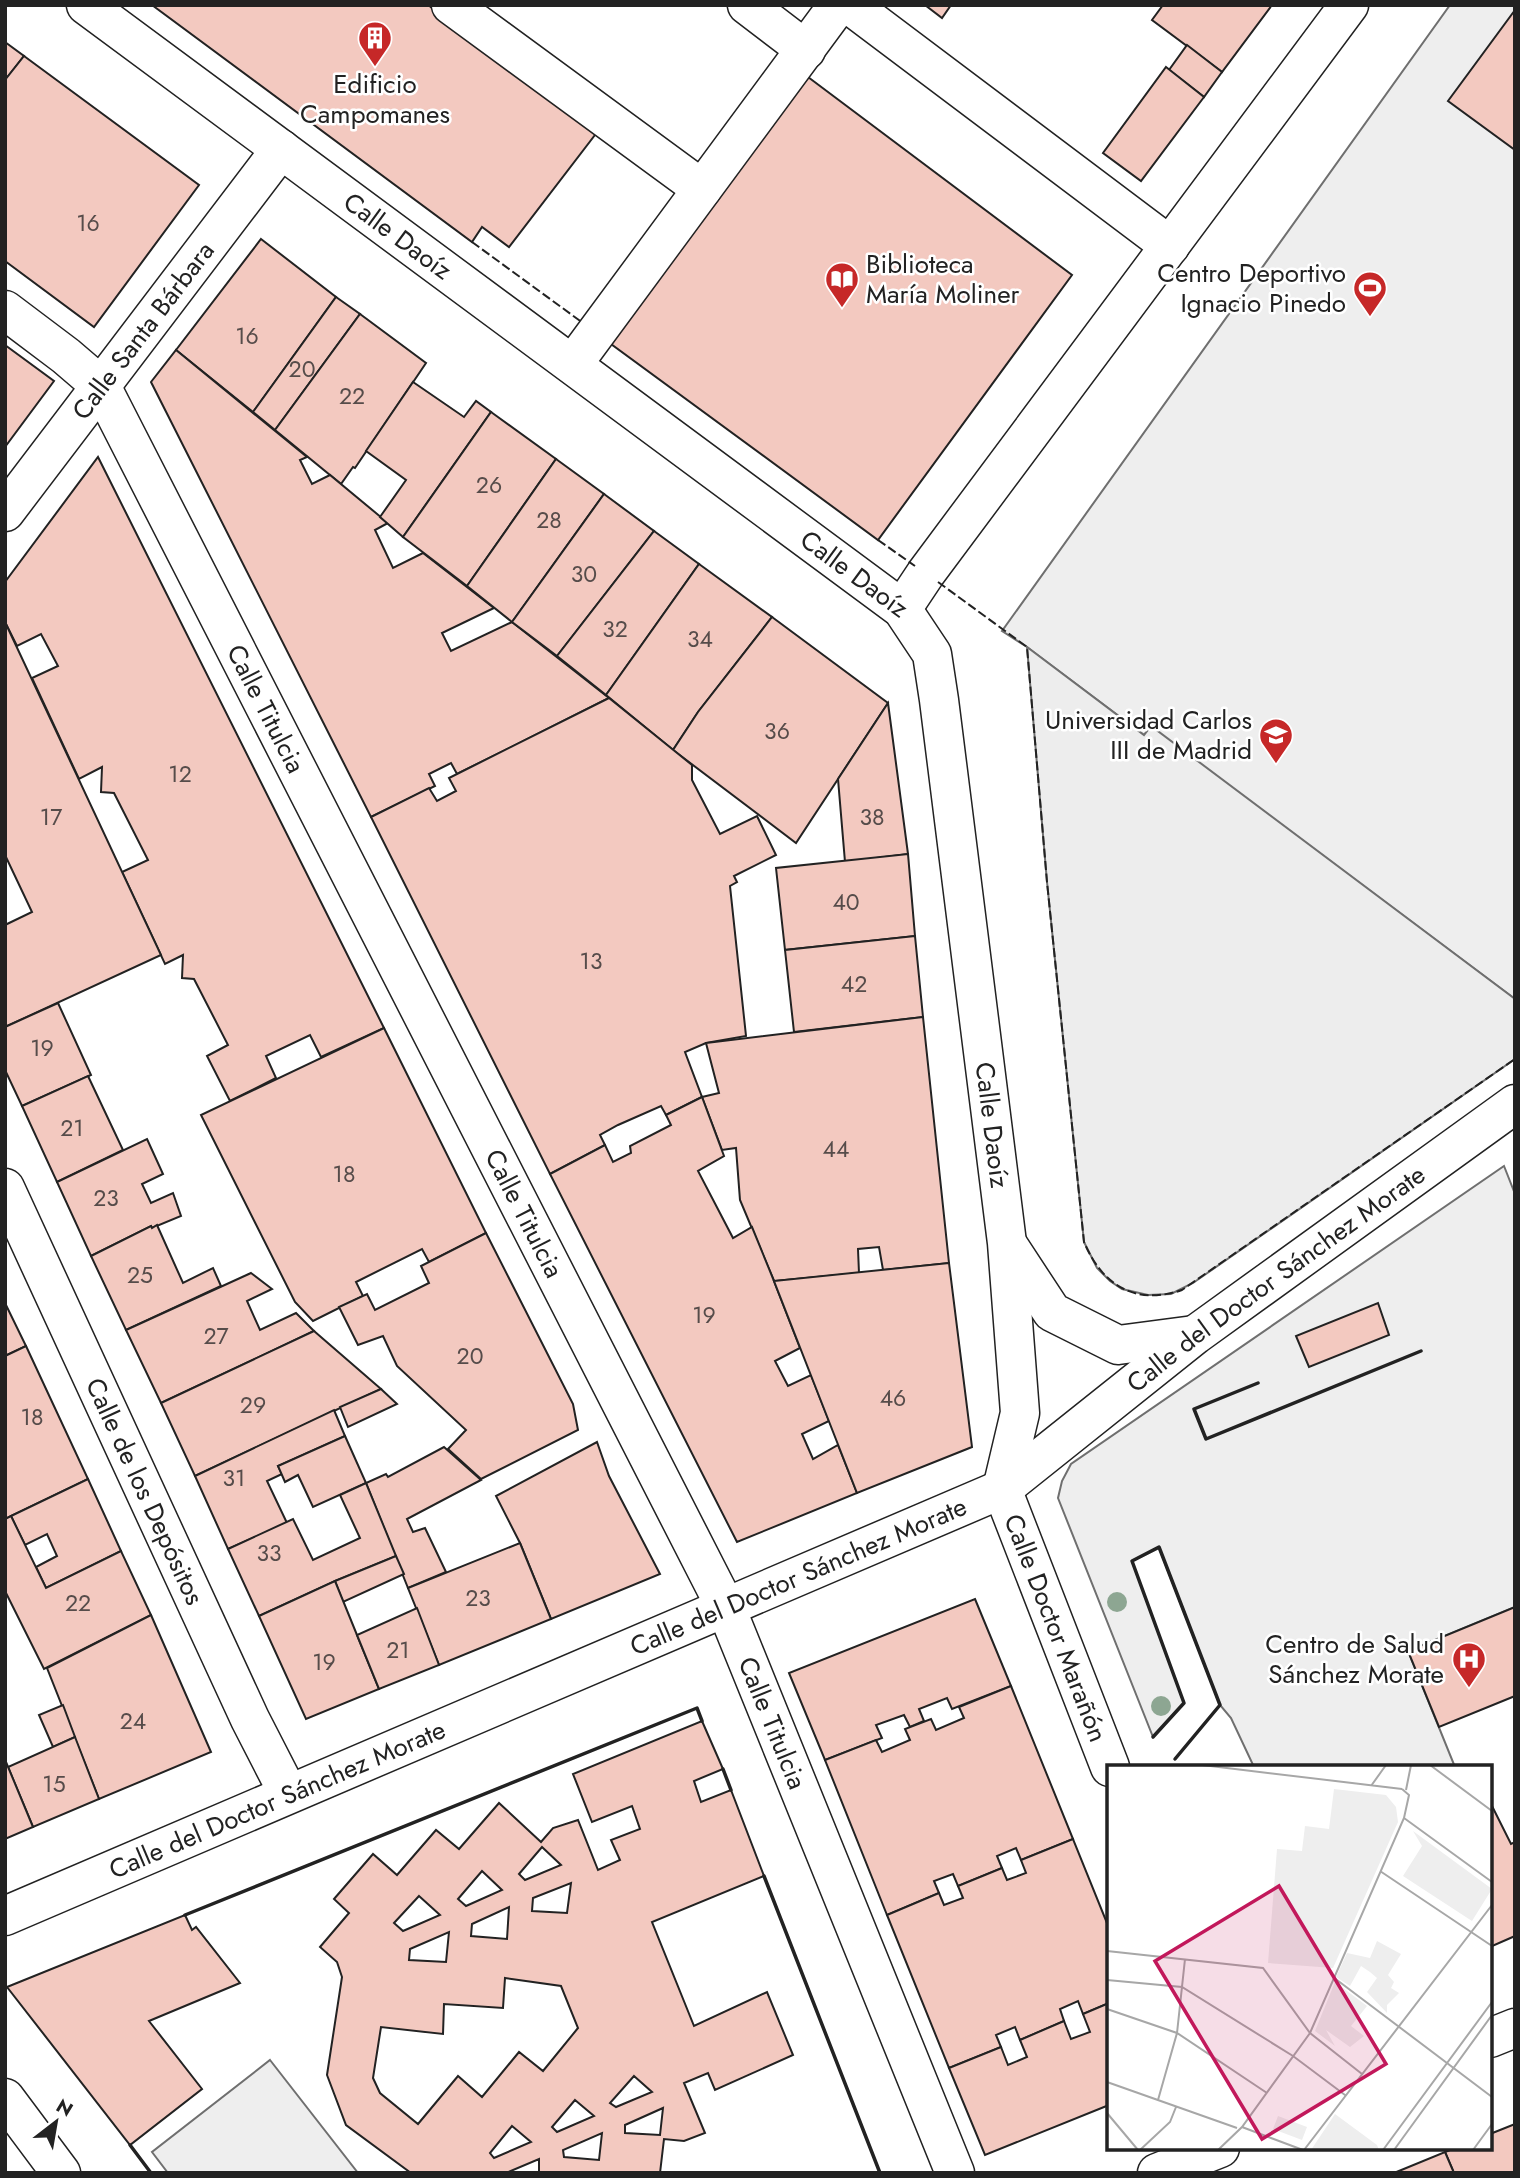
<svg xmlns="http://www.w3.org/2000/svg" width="1520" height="2178" font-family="Jost,sans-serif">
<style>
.green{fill:#eee;stroke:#6f6f6f;stroke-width:2}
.parking{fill:#ededed;stroke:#6f6f6f;stroke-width:2}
.building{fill:#f3c9c0;stroke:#222;stroke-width:2;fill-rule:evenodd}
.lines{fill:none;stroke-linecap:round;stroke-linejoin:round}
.street-casing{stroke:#222;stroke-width:41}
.street{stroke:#fff;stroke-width:38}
.fence{stroke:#222;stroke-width:2;stroke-dasharray:9 3.5;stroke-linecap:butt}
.wall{stroke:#222;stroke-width:3.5}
.tree{fill:#8da692}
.labels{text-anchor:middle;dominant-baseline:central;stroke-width:5;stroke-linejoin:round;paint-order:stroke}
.number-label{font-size:23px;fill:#564c4a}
.poi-label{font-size:26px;fill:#222;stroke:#fff;text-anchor:end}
.street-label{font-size:26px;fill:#222;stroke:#fff}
.inset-road{fill:none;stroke:#a7a7a7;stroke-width:2}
.view{fill:#c2185b;fill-opacity:0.15;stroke:#c2185b;stroke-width:3.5}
.inset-edge{fill:none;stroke:#222;stroke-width:3.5}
</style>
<rect width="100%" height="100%" fill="#fff"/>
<g class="green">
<path d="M 1450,5 L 1515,5 L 1515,999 L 1151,727 L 1144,735 L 1027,647 L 1002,631 Z"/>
<path d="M 1504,1166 L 1515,1194 L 1515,1607 L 1408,1651 L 1455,1767 L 1254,1767 L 1231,1718 L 1220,1705 L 1159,1548 L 1132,1561 L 1184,1703 L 1153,1737 L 1058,1498 L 1062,1481 L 1071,1464 Z"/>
<path d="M 270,2060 L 358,2173 L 168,2173 L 152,2152 Z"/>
</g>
<path class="parking" d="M 1027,647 L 1144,735 L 1151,726 L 1515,999 L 1515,1059 L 1193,1283 L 1171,1294 L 1148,1295 L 1122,1289 L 1110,1281 L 1097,1268 L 1084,1242 L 1047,882 Z"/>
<g class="building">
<path d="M 152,5 L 428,5 L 598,131 L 509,247 L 482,227 L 472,242 Z"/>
<path d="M 925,5 L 951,5 L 942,18 Z"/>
<path d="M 1163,5 L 1272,5 L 1222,72 L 1152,20 Z"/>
<path d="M 1515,10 L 1515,150 L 1448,101 Z"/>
<path d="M 5,42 L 24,56 L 5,80 Z"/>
<path d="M 1187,45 L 1222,72 L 1204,97 L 1169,70 Z"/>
<path d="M 24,56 L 199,185 L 94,327 L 5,261 L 5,80 Z"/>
<path d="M 1166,67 L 1204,97 L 1141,181 L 1103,153 Z"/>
<path d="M 808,77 L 1072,275 L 878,540 L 611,344 Z"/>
<path d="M 261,239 L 336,297 L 253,412 L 176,350 Z"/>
<path d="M 336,297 L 360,314 L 275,430 L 253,412 Z"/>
<path d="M 360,314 L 426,363 L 355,468 L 353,467 L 341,484 L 275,430 Z"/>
<path d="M 5,345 L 54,381 L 5,447 Z"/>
<path d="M 176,350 L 307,457 L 300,460 L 312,484 L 330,475 L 388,523 L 375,530 L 393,568 L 423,553 L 494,608 L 442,633 L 451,651 L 512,622 L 609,698 L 457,774 L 451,763 L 429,774 L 435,786 L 371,817 L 151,382 Z"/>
<path d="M 413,382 L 464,417 L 476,401 L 491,412 L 403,537 L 380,517 L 406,480 L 366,451 Z"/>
<path d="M 491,412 L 556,459 L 467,586 L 403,537 Z"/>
<path d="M 98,457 L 384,1028 L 321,1057 L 310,1035 L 266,1056 L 276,1078 L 230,1101 L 207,1056 L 228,1045 L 194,979 L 182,978 L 183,955 L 165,964 L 122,872 L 148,860 L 114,793 L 101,792 L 102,767 L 79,779 L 32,678 L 58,666 L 41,634 L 17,646 L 5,622 L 5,582 Z"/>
<path d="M 556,459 L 604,494 L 512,622 L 467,586 Z"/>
<path d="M 604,494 L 654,531 L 557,656 L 512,622 Z"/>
<path d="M 654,531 L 699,564 L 606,695 L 557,656 Z"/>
<path d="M 699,564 L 772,617 L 698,712 L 673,750 L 606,695 Z"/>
<path d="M 772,617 L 888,703 L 796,843 L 673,750 L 698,712 Z"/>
<path d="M 5,622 L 161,955 L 5,1027 L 5,925 L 32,912 L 5,855 Z"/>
<path d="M 609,698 L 692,765 L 692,780 L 720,834 L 757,816 L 776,855 L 734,876 L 737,882 L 730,886 L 746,1036 L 706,1043 L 685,1052 L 702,1097 L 666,1115 L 661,1106 L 618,1125 L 600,1135 L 605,1145 L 550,1174 L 371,817 L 429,788 L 437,801 L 456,791 L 449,778 Z"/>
<path d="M 888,703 L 908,854 L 845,862 L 838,779 Z"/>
<path d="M 908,854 L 915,936 L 785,950 L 776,868 Z"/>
<path d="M 915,936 L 923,1017 L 794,1032 L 785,950 Z"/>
<path d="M 58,1003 L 91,1075 L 22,1106 L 5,1070 L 5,1027 Z"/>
<path d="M 923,1017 L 949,1263 L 883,1270 L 879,1247 L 858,1249 L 859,1273 L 774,1281 L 740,1200 L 736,1148 L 722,1150 L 702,1097 L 719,1093 L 706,1043 Z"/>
<path d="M 384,1028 L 486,1233 L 429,1262 L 422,1249 L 356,1282 L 363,1296 L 313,1321 L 295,1302 L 201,1115 Z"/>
<path d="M 88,1076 L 123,1150 L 57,1182 L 22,1106 Z"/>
<path d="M 702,1097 L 724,1156 L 698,1171 L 733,1238 L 752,1227 L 774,1281 L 800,1348 L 775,1361 L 788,1386 L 811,1375 L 829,1421 L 802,1434 L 813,1459 L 838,1445 L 857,1493 L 737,1542 L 550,1174 L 605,1145 L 613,1162 L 631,1153 L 630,1146 L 671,1125 L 666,1115 Z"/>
<path d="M 147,1139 L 163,1174 L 142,1184 L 151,1203 L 173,1193 L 181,1216 L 152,1228 L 151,1226 L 91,1256 L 57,1182 Z"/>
<path d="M 157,1225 L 183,1283 L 213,1268 L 221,1286 L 126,1330 L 91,1256 L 151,1226 L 152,1228 Z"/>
<path d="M 486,1233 L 573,1404 L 578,1430 L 481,1479 L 448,1449 L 466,1430 L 397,1366 L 383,1336 L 358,1345 L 339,1307 L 367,1294 L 375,1310 L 429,1283 L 421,1266 Z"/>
<path d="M 949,1263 L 972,1447 L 857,1493 L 774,1281 Z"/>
<path d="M 251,1273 L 272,1289 L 247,1301 L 260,1330 L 296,1313 L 314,1331 L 161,1403 L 126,1330 Z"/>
<path d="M 5,1303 L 26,1346 L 5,1356 Z"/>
<path d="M 1378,1303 L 1389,1335 L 1309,1367 L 1296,1336 Z"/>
<path d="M 314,1331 L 381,1389 L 195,1476 L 161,1403 Z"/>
<path d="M 26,1346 L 88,1479 L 5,1519 L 5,1356 Z"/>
<path d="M 381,1389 L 397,1404 L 348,1427 L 340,1407 Z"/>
<path d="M 334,1410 L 345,1436 L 278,1466 L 282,1474 L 267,1481 L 287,1523 L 228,1549 L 195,1476 Z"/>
<path d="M 345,1436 L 366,1483 L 313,1507 L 298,1475 L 285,1482 L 278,1466 Z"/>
<path d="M 597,1442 L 609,1476 L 660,1574 L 551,1619 L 520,1543 L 496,1496 Z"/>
<path d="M 444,1447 L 481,1480 L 407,1519 L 413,1532 L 425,1528 L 446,1572 L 408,1588 L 366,1483 L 386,1474 L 388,1477 Z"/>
<path d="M 88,1479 L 121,1551 L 46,1588 L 36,1567 L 57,1556 L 47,1534 L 25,1545 L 11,1516 Z"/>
<path d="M 366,1483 L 396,1556 L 335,1581 L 259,1616 L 228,1549 L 293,1519 L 313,1560 L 360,1538 L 340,1495 Z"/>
<path d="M 11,1516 L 46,1588 L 121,1551 L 151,1615 L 44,1669 L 5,1591 L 5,1519 Z"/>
<path d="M 520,1543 L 551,1619 L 439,1665 L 408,1588 Z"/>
<path d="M 396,1556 L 404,1574 L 343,1602 L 335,1581 Z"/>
<path d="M 335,1581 L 379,1689 L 306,1719 L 259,1616 Z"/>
<path d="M 975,1599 L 1011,1686 L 952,1709 L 947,1698 L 919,1709 L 924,1721 L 910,1727 L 904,1715 L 876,1725 L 882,1738 L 825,1760 L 789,1673 Z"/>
<path d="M 1515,1607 L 1515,1696 L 1439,1727 L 1408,1651 Z"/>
<path d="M 417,1608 L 439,1665 L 379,1689 L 357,1635 Z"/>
<path d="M 151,1615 L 211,1752 L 99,1799 L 47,1668 Z"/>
<path d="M 1011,1686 L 1073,1839 L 1021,1860 L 1016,1848 L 997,1856 L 1002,1868 L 958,1886 L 953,1874 L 934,1881 L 939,1893 L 887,1915 L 825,1760 L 876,1740 L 882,1752 L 910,1740 L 905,1729 L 931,1719 L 936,1730 L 964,1718 L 959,1707 Z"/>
<path d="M 63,1705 L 75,1737 L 53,1747 L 39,1715 Z"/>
<path d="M 702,1721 L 723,1769 L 694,1781 L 701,1802 L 731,1790 L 764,1876 L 652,1922 L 694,2026 L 767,1992 L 793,2055 L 715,2090 L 708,2073 L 684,2083 L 705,2133 L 684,2141 L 664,2139 L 660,2173 L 539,2173 L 539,2159 L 506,2173 L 411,2173 L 346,2125 L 327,2075 L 342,1977 L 337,1962 L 320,1947 L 349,1913 L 334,1899 L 373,1854 L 397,1875 L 436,1830 L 459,1849 L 499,1803 L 541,1842 L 553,1828 L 578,1820 L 598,1870 L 620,1860 L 611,1840 L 640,1829 L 632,1806 L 592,1822 L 573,1774 ZM 542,1847 L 561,1865 L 525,1880 L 519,1874 ZM 482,1871 L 502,1890 L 466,1906 L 458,1899 ZM 571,1883 L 567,1913 L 532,1911 L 533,1898 ZM 419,1896 L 440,1915 L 403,1931 L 394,1923 ZM 509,1907 L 507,1939 L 471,1936 L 472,1924 ZM 449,1932 L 446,1962 L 409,1960 L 410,1949 ZM 505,1978 L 561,1986 L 578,2028 L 543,2071 L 519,2052 L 482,2097 L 458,2076 L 418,2124 L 380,2093 L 373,2078 L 381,2027 L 443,2034 L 444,2004 L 503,2008 ZM 634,2076 L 652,2092 L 616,2107 L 610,2103 ZM 575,2100 L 594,2116 L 557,2132 L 552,2127 ZM 663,2108 L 660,2135 L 625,2133 L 625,2125 ZM 512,2126 L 531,2142 L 494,2158 L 490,2153 ZM 602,2133 L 599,2160 L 564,2157 L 563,2150 Z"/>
<path d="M 75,1737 L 99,1799 L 33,1827 L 8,1767 Z"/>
<path d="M 6,1762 L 33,1827 L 5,1839 L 5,1762 Z"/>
<path d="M 1490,1802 L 1511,1844 L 1515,1842 L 1515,1936 L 1490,1947 Z"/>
<path d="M 1073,1839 L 1109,1928 L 1109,2003 L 1083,2014 L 1078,2001 L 1060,2009 L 1064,2021 L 1020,2040 L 1015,2027 L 996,2035 L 1001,2047 L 949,2068 L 887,1915 L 939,1893 L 944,1905 L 963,1898 L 958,1886 L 1002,1868 L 1007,1880 L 1026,1873 L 1021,1860 Z"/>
<path d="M 185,1915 L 192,1930 L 196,1927 L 240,1983 L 149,2021 L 202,2089 L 130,2145 L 7,1987 Z"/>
<path d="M 1109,2003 L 1109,2105 L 985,2155 L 949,2068 L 1001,2047 L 1008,2065 L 1027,2057 L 1020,2040 L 1064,2021 L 1071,2039 L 1090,2032 L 1083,2014 Z"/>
<path d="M 1515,2124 L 1515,2173 L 1454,2173 L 1445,2152 L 1455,2148 L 1490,2148 L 1490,2134 Z"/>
<path d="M 1445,2152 L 1454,2173 L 1394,2173 Z"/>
</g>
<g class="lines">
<g class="street-casing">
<g id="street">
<path id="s1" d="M 86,5 L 902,609 L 932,654 L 939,700 L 1007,1243 L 1020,1413 L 1002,1489"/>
<path d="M 451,5 L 702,189"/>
<path d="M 747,5 L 806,50"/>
<path d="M 850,5 L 1170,246"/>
<path id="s2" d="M 5,310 L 66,356 L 101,386 L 726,1608 L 955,2173"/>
<path d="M 573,364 L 838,5"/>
<path id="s3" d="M 5,512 L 281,149"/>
<path d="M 902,609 L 926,573 L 1349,5"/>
<path id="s4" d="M 5,1188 L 250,1719 L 288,1793"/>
<path d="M 1010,1248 L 1052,1312 L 1118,1345 L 1194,1335"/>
<path id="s5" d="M 1002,1489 L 1110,1767"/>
<path id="s6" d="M 5,1916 L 1002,1489 L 1195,1335 L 1515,1104"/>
<path d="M 1490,2038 L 1515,2028"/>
<path d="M 5,2098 L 61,2173"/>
<path d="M 1157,2173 L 1220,2148"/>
</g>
</g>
<use href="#street" class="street"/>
<g class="fence">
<path d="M 472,242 L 583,323"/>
<path d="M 878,540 L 915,566"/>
<path d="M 938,582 L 1027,647 L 1047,882 L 1084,1242 C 1102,1285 1135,1306 1182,1290 L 1515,1059"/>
</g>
<g class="wall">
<path d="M 1258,1383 L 1194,1409 L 1206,1439 L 1421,1351"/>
<path d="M 1153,1737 L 1184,1703 L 1132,1561 L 1159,1547 L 1220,1705 L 1175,1759"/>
<path d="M 723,1769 L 731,1790"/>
<path d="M 764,1876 L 880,2173"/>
<path d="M 185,1915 L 697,1708 L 702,1721"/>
<path d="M 130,2145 L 151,2173"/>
</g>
</g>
<g class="tree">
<circle cx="1117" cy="1602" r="10"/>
<circle cx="1161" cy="1706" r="10"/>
</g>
<defs>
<g id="building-pin" transform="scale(1.75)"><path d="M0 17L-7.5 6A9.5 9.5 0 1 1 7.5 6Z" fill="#c62828" stroke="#fff"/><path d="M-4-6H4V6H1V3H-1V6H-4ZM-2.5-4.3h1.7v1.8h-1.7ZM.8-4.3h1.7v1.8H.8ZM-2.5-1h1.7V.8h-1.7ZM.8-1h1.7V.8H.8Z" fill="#fff"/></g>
<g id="library-pin" transform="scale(1.75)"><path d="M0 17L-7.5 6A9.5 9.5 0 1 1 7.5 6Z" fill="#c62828" stroke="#fff"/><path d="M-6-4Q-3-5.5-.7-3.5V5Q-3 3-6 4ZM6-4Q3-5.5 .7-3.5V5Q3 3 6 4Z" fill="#fff"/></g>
<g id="stadium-pin" transform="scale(1.75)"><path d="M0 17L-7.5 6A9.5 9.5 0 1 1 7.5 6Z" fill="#c62828" stroke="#fff"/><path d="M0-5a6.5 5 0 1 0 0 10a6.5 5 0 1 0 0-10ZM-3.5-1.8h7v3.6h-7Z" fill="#fff"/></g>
<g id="university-pin" transform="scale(1.75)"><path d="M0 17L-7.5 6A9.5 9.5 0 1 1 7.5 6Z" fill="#c62828" stroke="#fff"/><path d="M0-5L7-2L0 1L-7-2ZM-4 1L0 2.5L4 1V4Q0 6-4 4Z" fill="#fff"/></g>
<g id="hospital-pin" transform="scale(1.75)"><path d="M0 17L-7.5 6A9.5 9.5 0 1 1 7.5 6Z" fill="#c62828" stroke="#fff"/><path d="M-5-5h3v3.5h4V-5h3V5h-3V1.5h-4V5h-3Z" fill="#fff"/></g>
</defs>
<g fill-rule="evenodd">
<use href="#building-pin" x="375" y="38"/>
<use href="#library-pin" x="842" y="279"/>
<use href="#stadium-pin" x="1370" y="288"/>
<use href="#university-pin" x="1276" y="735"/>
<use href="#hospital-pin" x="1469" y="1659"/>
</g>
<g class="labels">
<g class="number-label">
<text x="88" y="223">16</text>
<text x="247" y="336">16</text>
<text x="302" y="369">20</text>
<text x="352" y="396">22</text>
<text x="489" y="485">26</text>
<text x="549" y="520">28</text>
<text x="584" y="574">30</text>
<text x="615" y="629">32</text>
<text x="700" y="639">34</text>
<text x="777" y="731">36</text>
<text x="180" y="774">12</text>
<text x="51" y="817">17</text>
<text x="872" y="817">38</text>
<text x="846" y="902">40</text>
<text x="591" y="961">13</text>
<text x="854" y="984">42</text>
<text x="42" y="1048">19</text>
<text x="72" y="1128">21</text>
<text x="836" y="1149">44</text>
<text x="344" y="1174">18</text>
<text x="106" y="1198">23</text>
<text x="140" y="1275">25</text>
<text x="704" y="1315">19</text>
<text x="216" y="1336">27</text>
<text x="470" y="1356">20</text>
<text x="893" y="1398">46</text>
<text x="253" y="1405">29</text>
<text x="32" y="1417">18</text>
<text x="234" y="1478">31</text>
<text x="269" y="1553">33</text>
<text x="478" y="1598">23</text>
<text x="78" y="1603">22</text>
<text x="398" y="1650">21</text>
<text x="324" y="1662">19</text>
<text x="133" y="1721">24</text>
<text x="54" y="1784">15</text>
</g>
<g class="poi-label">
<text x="375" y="84" text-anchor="middle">Edificio<tspan x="375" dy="30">Campomanes</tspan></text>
<text x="866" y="264" text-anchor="start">Biblioteca<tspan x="866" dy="30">María Moliner</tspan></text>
<text x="1346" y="273">Centro Deportivo<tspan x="1346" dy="30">Ignacio Pinedo</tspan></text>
<text x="1252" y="720">Universidad Carlos<tspan x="1252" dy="30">III de Madrid</tspan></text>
<text x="1444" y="1644">Centro de Salud<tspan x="1444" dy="30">Sánchez Morate</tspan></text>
</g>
<g class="street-label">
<text stroke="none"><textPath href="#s1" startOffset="388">Calle Daoíz</textPath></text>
<text stroke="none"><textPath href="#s3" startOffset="228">Calle Santa Bárbara</textPath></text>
<text stroke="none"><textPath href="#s1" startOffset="956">Calle Daoíz</textPath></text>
<text stroke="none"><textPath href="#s2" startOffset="485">Calle Titulcia</textPath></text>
<text stroke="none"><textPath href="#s1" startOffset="1544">Calle Daoíz</textPath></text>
<text stroke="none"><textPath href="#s2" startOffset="1052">Calle Titulcia</textPath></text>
<text stroke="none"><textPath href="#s6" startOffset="1430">Calle del Doctor Sánchez Morate</textPath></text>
<text stroke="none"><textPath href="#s4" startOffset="334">Calle de los Depósitos</textPath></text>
<text stroke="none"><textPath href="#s6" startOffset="863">Calle del Doctor Sánchez Morate</textPath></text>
<text stroke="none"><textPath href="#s5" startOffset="149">Calle Doctor Marañón</textPath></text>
<text stroke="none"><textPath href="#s2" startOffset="1619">Calle Titulcia</textPath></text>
<text stroke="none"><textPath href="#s6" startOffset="296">Calle del Doctor Sánchez Morate</textPath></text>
</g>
</g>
<g transform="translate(1107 1765)">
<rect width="385" height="385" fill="#fff"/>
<path d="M 227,24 L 279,30 L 289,42 L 291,57 L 226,203 L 161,198 L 170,84 L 195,86 L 198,61 L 222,64 ZM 306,66 L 385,124 L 365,156 L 296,111 L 315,81 ZM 270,176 L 294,189 L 281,210 L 287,217 L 284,223 L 292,228 L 280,240 L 280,248 L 260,227 L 270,213 L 263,207 L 254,201 L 243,221 L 229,212 L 240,188 L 263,193 ZM 228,217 L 260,241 L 244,261 L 257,271 L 243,282 L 219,265 L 228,281 L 208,266 ZM 228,349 L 270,380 L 272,385 L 204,385 ZM 171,351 L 200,362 L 195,375 L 166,364 Z" fill="#eee"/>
<path class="inset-road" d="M 95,0 L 295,24M 323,0 L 385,46M 264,21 L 279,0M 299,25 L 304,0M 297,53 L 385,117M 273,106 L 385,181M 0,186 L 156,203 L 203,268 L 255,309M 226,212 L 385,332M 0,215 L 75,222 L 186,291 L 238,330M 0,244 L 70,268 L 160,328M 0,317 L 130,363M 51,335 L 70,268 L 78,194M 0,348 L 31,385M 135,362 L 196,385M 33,385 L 63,357 L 69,342M 111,385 L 135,362 L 203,268 L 297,53 L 302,30 L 295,24M 197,385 L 385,140M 276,385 L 385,237M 287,385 L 385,250M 366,385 L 385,359"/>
<path class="view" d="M 172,121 L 279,299 L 155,374 L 48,196 Z"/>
<rect width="385" height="385" class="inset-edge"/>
</g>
<rect width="1520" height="2178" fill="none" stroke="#222222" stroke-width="14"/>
<g transform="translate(56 2122) rotate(31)" stroke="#ffffff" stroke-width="5" paint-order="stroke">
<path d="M0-5L12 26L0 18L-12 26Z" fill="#222222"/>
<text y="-10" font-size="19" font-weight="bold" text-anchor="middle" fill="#222222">N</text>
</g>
</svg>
